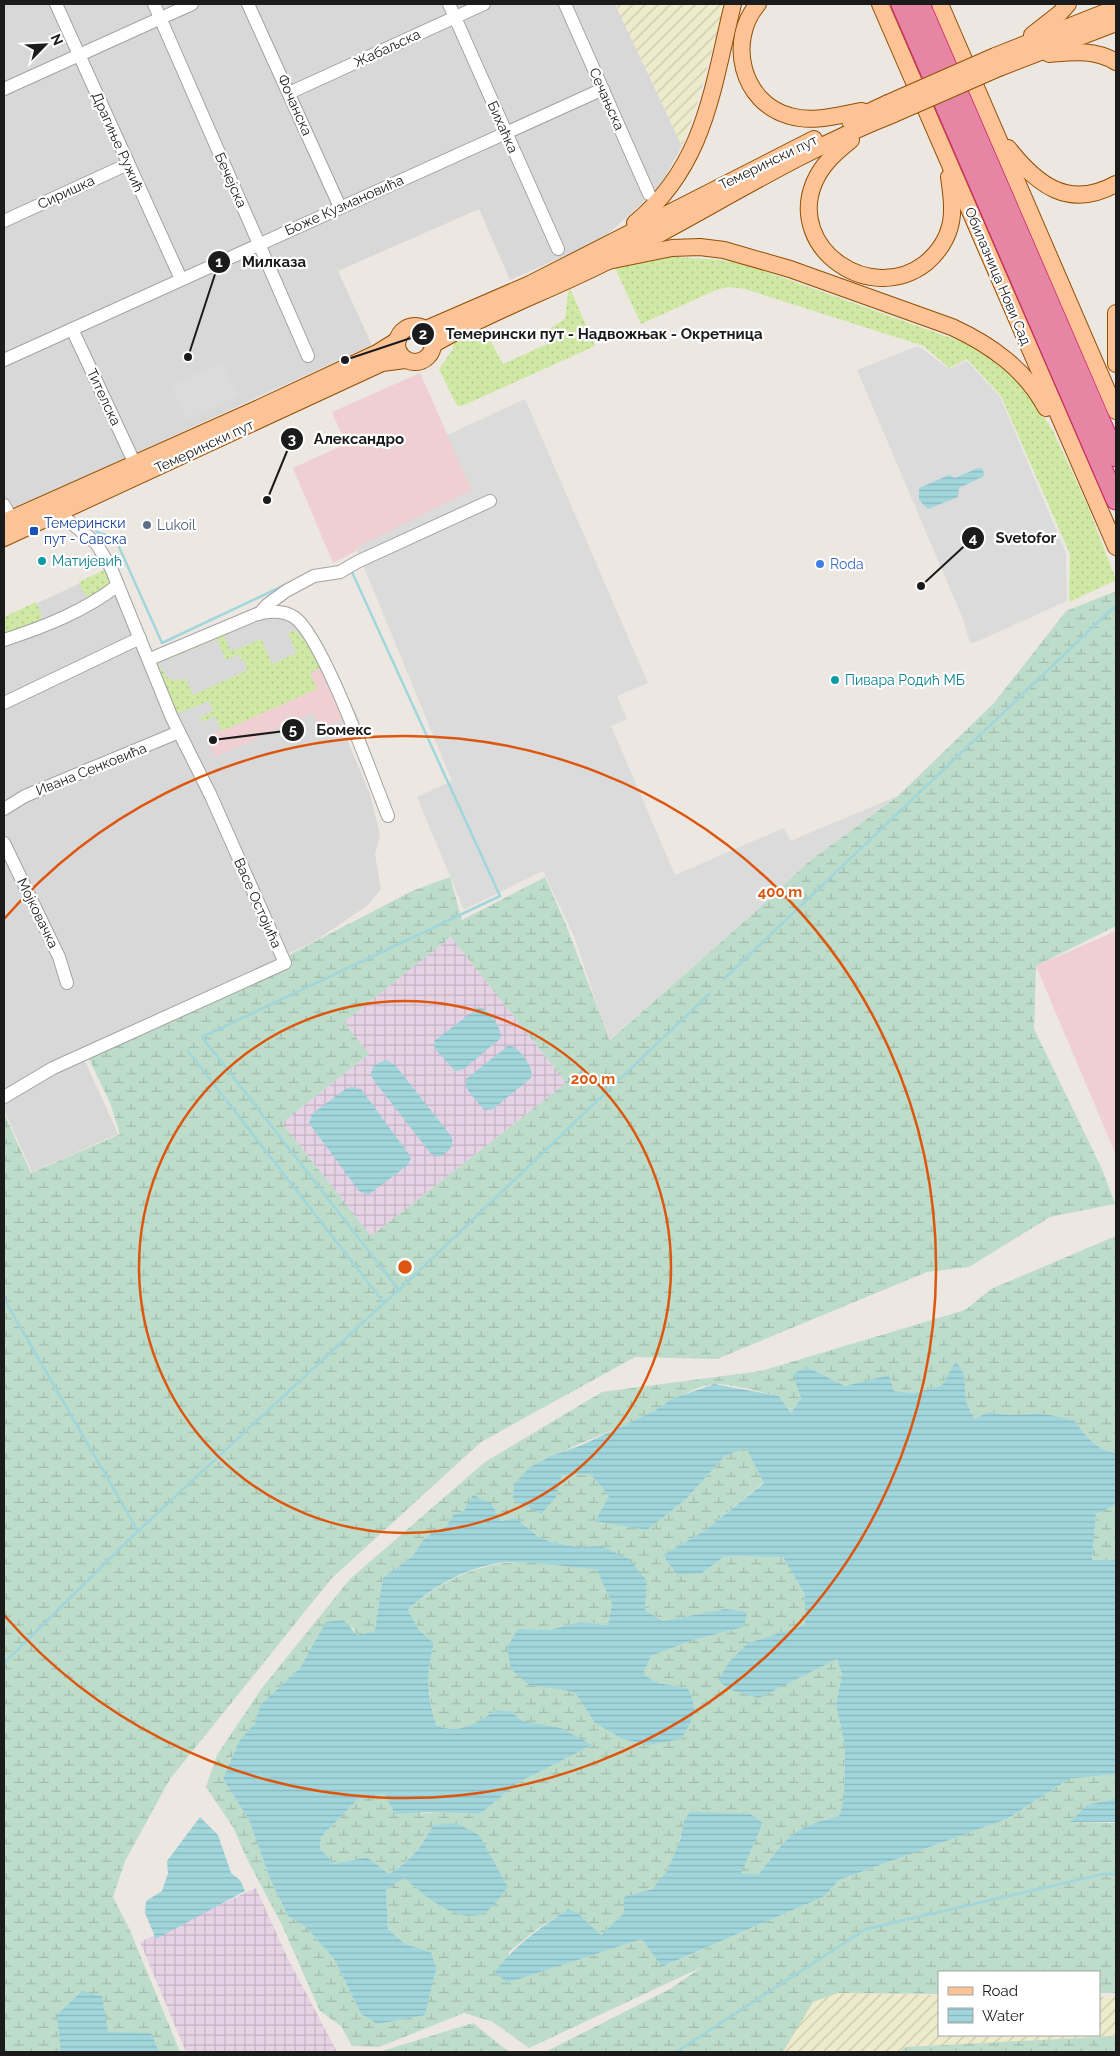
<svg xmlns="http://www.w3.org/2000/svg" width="1120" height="2056" font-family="Raleway,sans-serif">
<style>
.residential{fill:#d9d8d8}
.commercial{fill:#efcfd2}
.industrial{fill:url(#industrial-grid)}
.farmland{fill:url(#farmland-furrows)}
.grass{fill:url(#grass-dots)}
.wetland{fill:url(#wetland-marsh);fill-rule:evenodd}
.parking{fill:#dbdbdb}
.water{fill:url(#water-rules)}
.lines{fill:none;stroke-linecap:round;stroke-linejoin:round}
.stream{stroke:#a0d6dc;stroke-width:2.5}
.minor-casing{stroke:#a2a2a2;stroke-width:14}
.major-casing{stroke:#934f00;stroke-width:18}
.highway-casing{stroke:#d72277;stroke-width:21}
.minor{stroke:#fff;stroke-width:12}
.major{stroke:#fcc397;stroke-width:16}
.highway{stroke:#e686a5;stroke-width:19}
.major-bridge-casing{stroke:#934f00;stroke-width:18;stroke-linecap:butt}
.major-bridge{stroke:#fcc397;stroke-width:16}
.ring{fill:none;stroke:#de560d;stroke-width:2.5}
.service-dot{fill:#5c6f8a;stroke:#fff;stroke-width:2}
.transit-dot{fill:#1a4fb4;stroke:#fff;stroke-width:2}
.culture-dot{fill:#0f9aa8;stroke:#fff;stroke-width:2}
.shop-dot{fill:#3f7fe0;stroke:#fff;stroke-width:2}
.labels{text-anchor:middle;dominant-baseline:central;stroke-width:4.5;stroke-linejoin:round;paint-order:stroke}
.street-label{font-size:14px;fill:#1b1b1b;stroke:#fff}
.transit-label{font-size:14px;fill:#164399;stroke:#fff;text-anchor:start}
.service-label{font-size:14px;fill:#4e5e75;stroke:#fff;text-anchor:start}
.culture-label{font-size:14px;fill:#0d838f;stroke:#fff;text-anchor:start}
.shop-label{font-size:14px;fill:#366cbe;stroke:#fff;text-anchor:start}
.centre{fill:#de560d;stroke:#fff;stroke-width:2.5}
.ring-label{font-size:15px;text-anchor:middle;font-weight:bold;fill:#de560d;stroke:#fff;stroke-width:4.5;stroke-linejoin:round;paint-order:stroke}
.leader{fill:none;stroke:#1b1b1b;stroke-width:2}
.callout-dot{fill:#1b1b1b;stroke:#fff;stroke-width:2}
.mark-label{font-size:15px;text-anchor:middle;font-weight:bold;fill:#fff}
.callout-label{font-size:15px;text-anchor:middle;font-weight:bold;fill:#1b1b1b;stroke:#fff;stroke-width:4.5;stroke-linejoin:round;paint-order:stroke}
</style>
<defs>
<pattern id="industrial-grid" width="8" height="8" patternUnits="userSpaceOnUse" patternTransform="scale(1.25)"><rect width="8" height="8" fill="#e6d2e5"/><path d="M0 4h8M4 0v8" fill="none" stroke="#c5b4c4"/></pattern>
<pattern id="farmland-furrows" width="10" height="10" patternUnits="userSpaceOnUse" patternTransform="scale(1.25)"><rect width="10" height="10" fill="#edebcb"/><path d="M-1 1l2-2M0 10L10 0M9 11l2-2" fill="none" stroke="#cbc9ae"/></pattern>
<pattern id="grass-dots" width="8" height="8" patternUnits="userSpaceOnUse" patternTransform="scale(1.25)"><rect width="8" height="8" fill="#cfe9a5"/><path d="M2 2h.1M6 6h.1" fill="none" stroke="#b1c78d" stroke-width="1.8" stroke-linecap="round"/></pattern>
<pattern id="wetland-marsh" width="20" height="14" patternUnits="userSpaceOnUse" patternTransform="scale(1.25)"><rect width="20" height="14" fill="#bddcca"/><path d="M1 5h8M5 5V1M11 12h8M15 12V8" fill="none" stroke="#a2bcad"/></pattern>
<pattern id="water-rules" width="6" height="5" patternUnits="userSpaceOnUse" patternTransform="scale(1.25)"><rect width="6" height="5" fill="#a0d6dc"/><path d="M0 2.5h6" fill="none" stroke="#89b7bc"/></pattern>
</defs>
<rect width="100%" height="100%" fill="#ede7e1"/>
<g class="residential">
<path d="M 4,4 L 615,4 L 682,146 L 658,189 L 601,240 L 510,280 L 479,209 L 338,271 L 372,345 L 4,513 Z"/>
<path d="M 108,570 L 142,659 L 262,608 L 291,607 L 327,654 L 360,722 L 343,730 L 370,794 L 380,835 L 375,854 L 381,889 L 368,905 L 315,941 L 124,1030 L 4,1089 L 4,619 Z"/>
<path d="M 85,1061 L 118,1134 L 32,1172 L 4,1110 L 4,1105 L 43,1078 Z"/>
</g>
<g class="commercial">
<path d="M 420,373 L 472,490 L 333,563 L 293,468 L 346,444 L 332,412 Z"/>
<path d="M 320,668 L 343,719 L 320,729 L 313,713 L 215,757 L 206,737 L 316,689 L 309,673 Z"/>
<path d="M 1116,931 L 1116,1155 L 1036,966 Z"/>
</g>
<g class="industrial">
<path d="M 451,937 L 566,1083 L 371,1236 L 282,1123 L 369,1054 L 343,1022 Z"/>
<path d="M 256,1888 L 288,1959 L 337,2052 L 186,2052 L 140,1942 Z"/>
</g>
<g class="farmland">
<path d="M 615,4 L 725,4 L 695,111 L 682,146 Z"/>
<path d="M 838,1993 L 939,1995 L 939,2035 L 1099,2035 L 1099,1997 L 1116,1997 L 1116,2036 L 905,2047 L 901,2052 L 779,2052 L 812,2002 Z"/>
</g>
<g class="grass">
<path d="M 663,256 L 721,260 L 750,266 L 965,343 L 996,359 L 1024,385 L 1053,431 L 1088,507 L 1116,580 L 1069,602 L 1070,554 L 1001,396 L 967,359 L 949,368 L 924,346 L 745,289 L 728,287 L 716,290 L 641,324 L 615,268 Z"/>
<path d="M 569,286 L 595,346 L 462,406 L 457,406 L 439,369 L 453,349 L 454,337 L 464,335 L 490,340 L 503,364 L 554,341 L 549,329 L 565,319 Z"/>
<path d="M 104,570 L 107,570 L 113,583 L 91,599 L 83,592 L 79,582 Z"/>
<path d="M 36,602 L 41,613 L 41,623 L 4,636 L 4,617 Z"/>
<path d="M 295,630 L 306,642 L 320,668 L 310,673 L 317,689 L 222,731 L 215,716 L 201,722 L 199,718 L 213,711 L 209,701 L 176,714 L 156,664 L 158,663 C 167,678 168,683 186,679 L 193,695 L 246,671 L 247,667 L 243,659 L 241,660 L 239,654 L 226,660 L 217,639 L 167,660 L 166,657 L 223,633 L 231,652 L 261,639 L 272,664 L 297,653 L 288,634 Z"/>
</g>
<g class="wetland">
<path d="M 1116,591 L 1116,926 L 1036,966 L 1034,1029 L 1102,1169 L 1115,1204 L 1050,1217 L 969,1267 L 927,1272 L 717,1359 L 635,1357 L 481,1442 L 331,1579 L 170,1779 L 125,1861 L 113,1897 L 129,1928 L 180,2052 L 4,2052 L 4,1113 L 31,1173 L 120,1134 L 110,1103 L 89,1059 L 412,891 L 450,877 L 462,920 L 545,877 L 566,925 L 610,1040 L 755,912 L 808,862 L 898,796 L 994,703 L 1066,611 ZM 451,937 L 566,1083 L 371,1236 L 282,1123 L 369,1054 L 344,1022 Z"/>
<path d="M 1116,1236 L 1116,1453 C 1096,1450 1085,1435 1074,1420 L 1040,1413 L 1012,1415 L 989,1412 L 974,1419 L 966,1401 L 964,1374 L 956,1362 L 942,1385 L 914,1393 L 894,1391 L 889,1375 L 845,1386 L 807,1367 L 801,1398 L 791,1413 L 779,1396 C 762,1393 730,1383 714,1384 C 695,1385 669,1404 652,1412 C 612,1432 569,1446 530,1467 L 556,1497 L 562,1475 L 590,1474 L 609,1496 L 596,1521 L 686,1499 L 725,1456 L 746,1448 L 764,1482 L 704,1531 L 663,1555 L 702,1573 L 725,1556 L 783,1557 L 805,1595 L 805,1625 L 748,1643 L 759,1697 L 837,1659 L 842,1674 L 836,1705 L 845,1746 L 844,1799 L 839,1816 C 792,1826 786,1839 758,1875 L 740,1873 L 763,1824 L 684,1821 C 680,1841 670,1880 650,1889 C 642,1893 632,1895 624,1897 L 624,1913 L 601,1935 L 578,1913 L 568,1909 L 537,1929 L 509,1952 L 507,1983 L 642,1939 L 663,1967 L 825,1896 L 839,1880 L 1007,1819 L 1069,1779 L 1116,1774 L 1116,1798 L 1087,1805 L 1070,1822 L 1116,1823 L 1116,1993 L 1099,1993 L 1099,1972 L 939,1972 L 939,1994 L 838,1993 L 813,2002 L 783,2052 L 545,2052 L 670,1989 L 702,1967 L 529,2048 L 493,2022 L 464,2013 L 379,2047 L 352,2046 L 341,2026 L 320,2011 L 282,1925 L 248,1861 L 233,1827 L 206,1787 L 217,1755 L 262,1688 L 350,1579 L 485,1462 L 602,1392 L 761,1371 L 965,1310 L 991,1289 ZM 492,1504 L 501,1521 L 516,1518 L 536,1535 L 548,1541 L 577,1547 L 601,1546 L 647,1581 L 645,1610 L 664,1621 L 725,1609 L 744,1627 L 693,1640 L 651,1656 L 643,1674 L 658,1683 L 688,1688 C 699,1711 694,1718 681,1739 L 595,1723 L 576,1694 L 565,1690 L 518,1629 L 549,1630 L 580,1622 L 608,1625 L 612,1604 L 597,1570 C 571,1567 543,1561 517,1562 C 478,1563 436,1583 408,1610 L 419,1630 L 434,1643 C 426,1675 428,1694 436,1725 C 459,1735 476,1724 495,1710 L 511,1711 L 522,1721 L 591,1744 L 519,1782 L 480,1814 L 434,1812 L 422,1814 L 385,1794 L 358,1799 L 321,1837 L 320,1848 L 334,1864 L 367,1857 L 389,1874 C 409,1861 422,1847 433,1825 L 496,1866 L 508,1887 L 416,1887 L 404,1878 L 386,1890 L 388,1929 L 405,1944 L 431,1952 L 377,2024 L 361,2014 L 334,1959 L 306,1927 L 288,1916 L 270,1879 L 249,1820 L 223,1779 L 239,1741 L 255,1723 L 260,1705 L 300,1668 L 326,1623 L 353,1628 L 357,1635 L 376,1631 L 383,1578 L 413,1556 L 423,1540 L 434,1531 L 446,1527 L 453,1515 Z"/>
<path d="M 1116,1505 L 1116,1560 L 1092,1560 L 1096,1514 Z"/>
<path d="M 473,2023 L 509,2052 L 379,2052 Z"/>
<path d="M 1116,2036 L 1116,2052 L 901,2052 L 905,2047 Z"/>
</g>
<g class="parking">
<path d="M 918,346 L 949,369 L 967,361 L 1000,397 L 1066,553 L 1067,601 L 976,642 L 970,643 L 963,619 L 857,370 Z"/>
<path d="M 223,362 L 238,396 L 187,420 L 171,386 Z"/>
<path d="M 525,399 L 648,683 L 617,696 L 627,719 L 611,726 L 675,875 L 784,828 L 790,841 L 898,796 L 808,862 L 755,912 L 609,1040 L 574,936 L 543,871 L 464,910 L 417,797 L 452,781 L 356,548 L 472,490 L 447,435 Z"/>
</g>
<g class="water">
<path d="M 978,468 L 983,469 L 984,476 L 959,488 L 958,497 L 928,509 L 919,500 L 919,488 L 949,475 L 955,478 Z"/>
<path d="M 479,1007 C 490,1010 501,1027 501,1038 L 464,1069 L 455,1071 L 435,1049 L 434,1041 Z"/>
<path d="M 509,1045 C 520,1049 534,1066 531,1078 L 493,1109 L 484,1110 L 466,1088 L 466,1079 Z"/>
<path d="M 386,1060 L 395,1065 L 451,1136 C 456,1146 447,1153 439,1157 L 431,1154 L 372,1078 L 371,1073 L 374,1065 Z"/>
<path d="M 351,1087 L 361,1089 L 411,1157 L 408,1165 L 368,1195 L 359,1191 L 309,1123 L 312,1114 L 347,1088 Z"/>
<path d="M 956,1361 L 964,1374 L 966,1401 L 974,1419 L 989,1412 L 1012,1415 L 1040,1413 L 1074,1420 C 1085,1435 1096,1450 1116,1453 L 1116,1505 L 1096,1514 L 1092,1560 L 1116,1560 L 1116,1774 L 1069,1779 L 1007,1819 L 839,1880 L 825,1896 L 662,1967 L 642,1939 L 507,1983 L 495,1972 C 515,1945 540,1928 568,1909 L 578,1913 L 601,1935 L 624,1913 L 624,1897 L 652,1889 L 668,1870 L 680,1840 L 684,1821 L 690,1812 L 750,1814 L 763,1823 L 741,1873 L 758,1875 C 787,1838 791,1827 839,1816 L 844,1799 L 845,1746 L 836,1705 L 842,1674 L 837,1659 L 759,1698 L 728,1689 L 718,1680 L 730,1661 L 748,1643 L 805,1625 L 805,1595 L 783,1557 L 725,1556 L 702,1573 L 677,1575 L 663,1555 L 704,1531 L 764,1483 L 746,1448 L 725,1456 L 686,1499 L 647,1530 L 595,1521 L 609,1496 L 590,1474 L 562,1475 L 556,1497 L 541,1514 L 513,1499 L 514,1484 L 530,1467 L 553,1455 L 582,1445 L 654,1411 L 672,1399 L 714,1384 L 779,1396 L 791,1413 L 801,1398 L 793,1374 L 807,1367 L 845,1386 L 889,1375 L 894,1391 L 914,1393 L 942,1385 Z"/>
<path d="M 473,1495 L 492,1504 L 501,1521 L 516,1518 L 536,1535 L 548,1541 L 577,1547 L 601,1546 L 629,1559 L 647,1581 L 645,1610 L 663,1621 L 725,1609 L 747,1612 L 744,1627 L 693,1640 L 651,1656 L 643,1674 L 658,1683 L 688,1688 C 699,1711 694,1718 681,1739 L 648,1745 L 623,1739 L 595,1723 L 576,1694 L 565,1690 L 529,1685 L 511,1669 L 507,1648 L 518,1629 L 549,1630 L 580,1622 L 608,1625 L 612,1604 L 597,1570 C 571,1567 545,1563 520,1562 C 480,1560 435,1583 408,1610 L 419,1630 L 434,1643 C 426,1675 427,1694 436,1725 C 459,1735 476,1724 495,1710 L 511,1711 L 522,1721 L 561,1728 L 592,1745 L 519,1782 L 480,1814 L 434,1812 L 395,1814 L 385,1794 L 358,1799 L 321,1837 L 320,1848 L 334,1864 L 367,1857 L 389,1874 C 410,1861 422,1847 433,1825 L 456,1823 L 479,1835 L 508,1887 C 502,1894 493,1909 484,1913 C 456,1925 424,1894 404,1878 L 386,1890 L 388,1929 L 405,1944 L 431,1952 L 436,1969 L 425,2015 L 377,2024 L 361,2014 L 334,1959 L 306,1927 L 288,1916 L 270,1879 L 249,1820 L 223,1779 L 239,1741 L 255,1723 L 260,1705 L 300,1668 L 326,1622 L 343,1620 L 357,1635 L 375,1631 L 383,1578 L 413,1556 L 423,1540 L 434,1531 L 446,1527 L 453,1515 L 464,1511 Z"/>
<path d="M 1116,1798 L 1116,1822 L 1070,1822 L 1087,1805 Z"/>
<path d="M 200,1817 L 218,1835 L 231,1873 L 240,1880 L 245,1891 L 156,1939 L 145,1913 L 146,1901 L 162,1891 L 168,1873 L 167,1861 Z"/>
<path d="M 82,1991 L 102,1996 L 108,2032 L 151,2033 L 159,2052 L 61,2052 L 57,2015 Z"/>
</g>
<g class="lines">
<g class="stream">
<path d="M 94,527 L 97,532 L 115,538 L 162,643 L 289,583"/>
<path d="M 351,570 L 500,896 L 202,1037 L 399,1290 L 384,1303"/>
<path d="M 724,979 L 1114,607"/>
<path d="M 399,1290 L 709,994"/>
<path d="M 4,1299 L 138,1531"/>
<path d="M 4,1663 L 138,1531 L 384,1303 L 188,1051"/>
<path d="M 676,2052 L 866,1929 L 1103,1874 L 1116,1874"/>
</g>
<g class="minor-casing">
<g id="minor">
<path d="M 56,4 L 181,279"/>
<path d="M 154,4 L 308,356"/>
<path d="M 248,4 L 340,207"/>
<path d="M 449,4 L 558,249"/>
<path d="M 565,4 L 649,194"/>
<path d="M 4,89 L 192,4"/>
<path d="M 289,93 L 484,4"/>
<path d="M 4,221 L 128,164"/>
<path d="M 72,329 L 135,464"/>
<path d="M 4,360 L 603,89"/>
<path d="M 4,505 L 15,525"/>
<path d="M 259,614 L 267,605 L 286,591 L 314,576 L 340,572 L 357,562 L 490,501"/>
<path d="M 4,640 C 44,627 85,611 118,585"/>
<path d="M 150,659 L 257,614 C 269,611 283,610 294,617 C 322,635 373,779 388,816"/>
<path d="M 4,703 L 140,638"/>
<path d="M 4,809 L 25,796 L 179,732"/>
<path d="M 4,843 L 59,957 L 67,983"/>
<path d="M 4,1097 L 53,1068 L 285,963 L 211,796 L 172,718 L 111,568 L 96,543 L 65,518 L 61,512"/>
</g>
</g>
<g class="major-casing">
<g id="major">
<path d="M 758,4 C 727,40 741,103 790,116 C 813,123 838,115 862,111"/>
<path d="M 880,4 L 1116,547"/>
<path d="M 940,4 L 1116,411"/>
<path d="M 1032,35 L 1060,13 L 1068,4"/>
<path d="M 1049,54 C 1073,52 1095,49 1116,62"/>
<path d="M 995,56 L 1116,8"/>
<path d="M 999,68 L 1116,23"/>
<path d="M 850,121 L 888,103"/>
<path d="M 851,140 C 836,152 822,164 814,183 C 787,249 871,306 926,263 C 938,253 948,238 951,222 C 954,207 951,192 949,177"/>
<path d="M 1008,148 C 1037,185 1069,210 1116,184"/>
<path d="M 635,223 C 706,164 712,88 733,4"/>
<path d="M 608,261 L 672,248 L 700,247 L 724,250 L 790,269 L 952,327 C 991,345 1025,369 1046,408"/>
<path d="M 1116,313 L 1116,364"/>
<circle cx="415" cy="344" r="18"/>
<path d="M 426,329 L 530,284 L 814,139"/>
<path d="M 434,344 C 489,312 551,290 608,261 C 704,213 794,153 894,114"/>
<path d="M 4,522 L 257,409 L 377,353 L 398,340"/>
<path d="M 4,538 L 382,363 L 405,360"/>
</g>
</g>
<g class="highway-casing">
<g id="highway">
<path d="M 901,4 L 1116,500"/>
<path d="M 920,4 L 1116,457"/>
</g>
</g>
<use href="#minor" class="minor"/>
<use href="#major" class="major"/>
<use href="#highway" class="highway"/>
<g class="major-bridge-casing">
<g id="major-bridge">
<path d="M 888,103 L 995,56"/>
<path d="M 894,114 L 999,68"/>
</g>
</g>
<use href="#major-bridge" class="major-bridge"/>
</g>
<g class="ring">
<circle cx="405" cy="1267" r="266"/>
<path d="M4 919A531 531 0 1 1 4 1615"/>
</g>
<circle class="service-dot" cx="147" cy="525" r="5"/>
<rect class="transit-dot" x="29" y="526" width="10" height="10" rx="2.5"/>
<g class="culture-dot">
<circle cx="42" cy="561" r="5"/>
<circle cx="835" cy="680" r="5"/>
</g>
<circle class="shop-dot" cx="820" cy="564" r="5"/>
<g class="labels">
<g class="street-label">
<text transform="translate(387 48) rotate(-25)">Жабаљска</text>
<text transform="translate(607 99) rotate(66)">Сечањска</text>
<text transform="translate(295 105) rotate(66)">Фочанска</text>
<text transform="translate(503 127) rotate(66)">Бихаћка</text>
<text transform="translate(118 142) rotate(66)">Драгиње Ружић</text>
<text transform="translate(768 162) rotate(-26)">Темерински пут</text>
<text transform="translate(231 180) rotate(66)">Бечејска</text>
<text transform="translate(66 192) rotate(-25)">Сиришка</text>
<text transform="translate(344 205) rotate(-24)">Боже Кузмановића</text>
<text transform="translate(998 276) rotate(67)">Обилазница Нови Сад</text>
<text transform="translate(104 397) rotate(65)">Тителска</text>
<text transform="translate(204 446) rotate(-25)">Темерински пут</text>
<text transform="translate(91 769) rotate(-22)">Ивана Сенковића</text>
<text transform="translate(258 903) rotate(66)">Васе Остојића</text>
<text transform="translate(38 913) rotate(64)">Мојковачка</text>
</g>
<g class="transit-label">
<text x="44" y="523">Темерински<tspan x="44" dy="16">пут - Савска</tspan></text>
</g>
<g class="service-label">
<text x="157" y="525">Lukoil</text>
</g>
<g class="culture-label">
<text x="52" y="561">Матијевић</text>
<text x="845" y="680">Пивара Родић МБ</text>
</g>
<g class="shop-label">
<text x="830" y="564">Roda</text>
</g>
</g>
<circle cx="405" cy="1267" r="8" class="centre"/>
<g class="ring-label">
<text x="780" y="897">400 m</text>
<text x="593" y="1084">200 m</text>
</g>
<path class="leader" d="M188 357L219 262M345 360L423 334M267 500L292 439M921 586L973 538M213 740L293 730"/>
<g class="callout-dot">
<circle cx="188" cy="357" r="5"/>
<circle cx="345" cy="360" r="5"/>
<circle cx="267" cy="500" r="5"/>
<circle cx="921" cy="586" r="5"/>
<circle cx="213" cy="740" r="5"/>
<circle cx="219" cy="262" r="12"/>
<circle cx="423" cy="334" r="12"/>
<circle cx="292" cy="439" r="12"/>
<circle cx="973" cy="538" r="12"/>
<circle cx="293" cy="730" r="12"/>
</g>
<g class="mark-label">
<text x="219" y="267">1</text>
<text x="423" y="339">2</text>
<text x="292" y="444">3</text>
<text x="973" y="543">4</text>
<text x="293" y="735">5</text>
</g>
<g class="callout-label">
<text x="274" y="267">Милказа</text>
<text x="604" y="339">Темерински пут - Надвожњак - Окретница</text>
<text x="359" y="444">Александро</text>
<text x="1026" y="543">Svetofor</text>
<text x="344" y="735">Бомекс</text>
</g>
<rect width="1120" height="2056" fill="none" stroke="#1b1b1b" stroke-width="10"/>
<rect x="938" y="1971" width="162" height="65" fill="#ffffff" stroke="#a4a4a4"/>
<rect x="948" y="1987" width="25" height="8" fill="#fcc397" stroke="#a4a4a4"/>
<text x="982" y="1996" font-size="15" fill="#1b1b1b">Road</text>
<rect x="948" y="2008" width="25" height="15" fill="url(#water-rules)" stroke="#a4a4a4"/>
<text x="982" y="2021" font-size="15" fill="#1b1b1b">Water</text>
<g transform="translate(45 45) rotate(66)" stroke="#ffffff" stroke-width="4" paint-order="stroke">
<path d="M0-4L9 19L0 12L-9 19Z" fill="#1b1b1b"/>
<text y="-8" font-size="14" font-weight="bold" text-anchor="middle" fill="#1b1b1b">N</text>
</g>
</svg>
